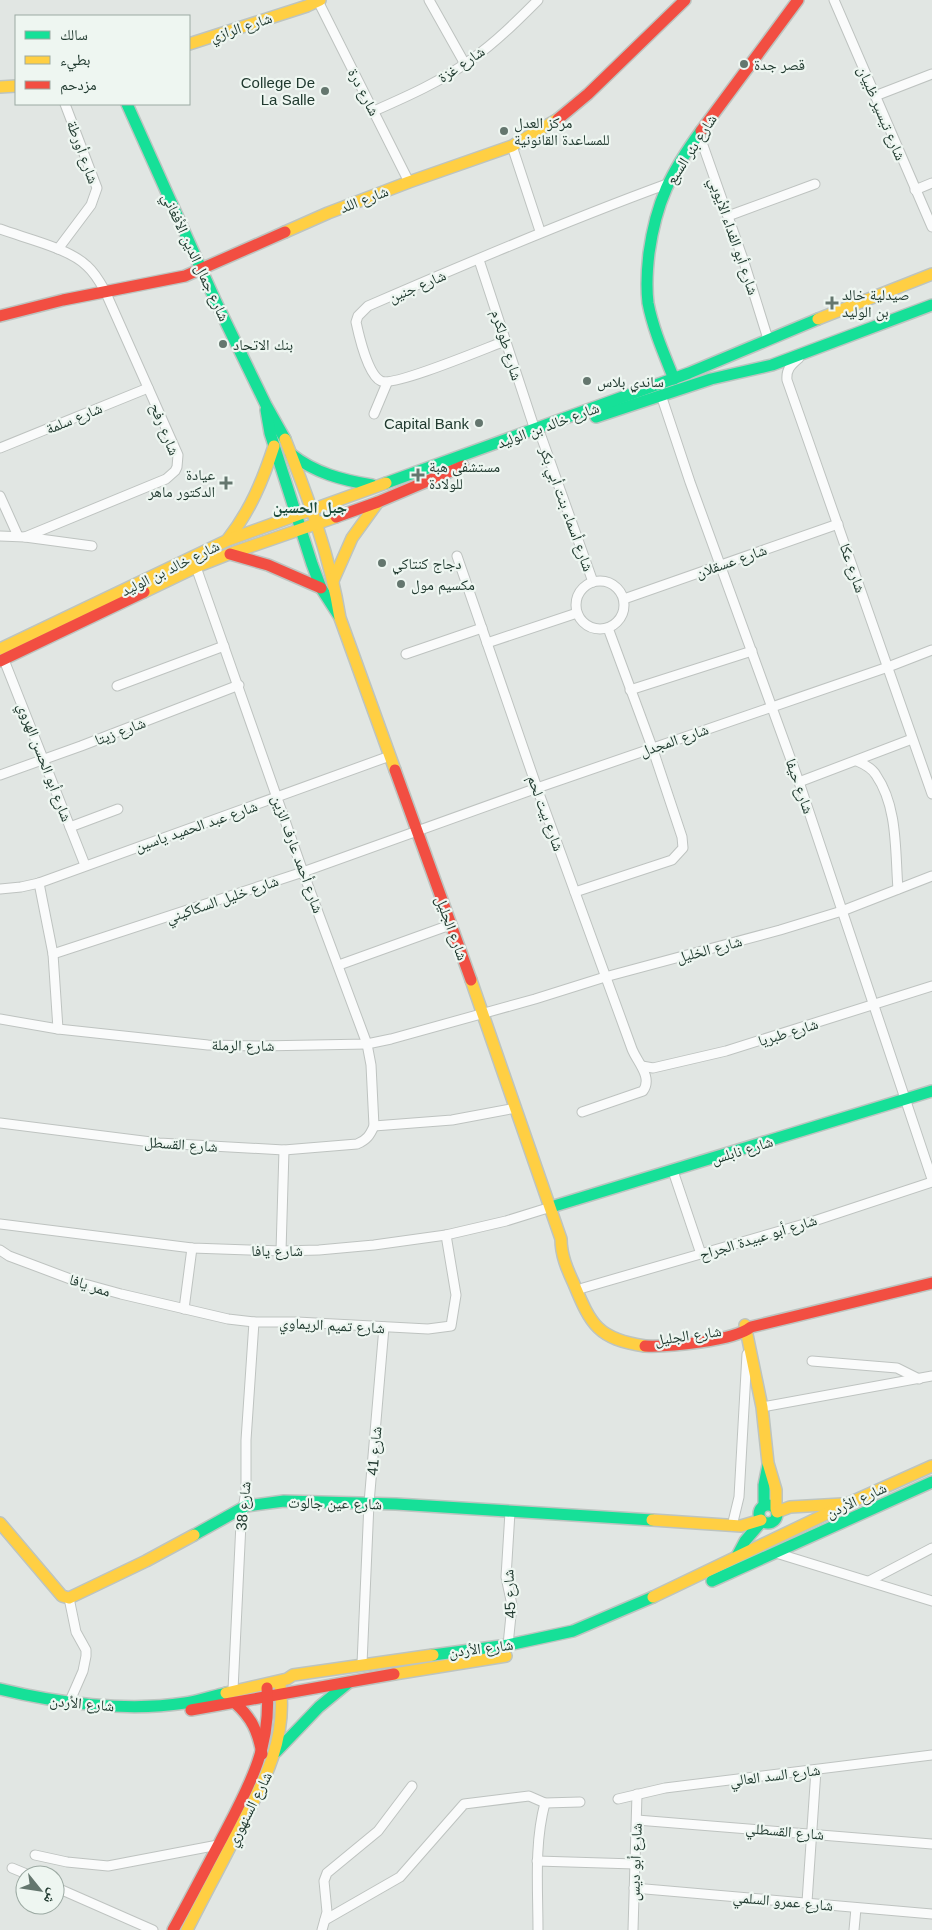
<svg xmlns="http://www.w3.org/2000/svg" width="932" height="1930" font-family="Helvetica,'Noto Naskh Arabic',sans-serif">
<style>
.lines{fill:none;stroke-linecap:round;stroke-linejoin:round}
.street-casing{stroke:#bec3c0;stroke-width:11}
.fast-casing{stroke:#bdc4c0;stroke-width:14}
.slow-casing{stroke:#bdc4c0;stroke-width:14}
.jam-casing{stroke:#bdc4c0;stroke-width:14}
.street{stroke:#fafbfb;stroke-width:9}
.fast{stroke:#16e098;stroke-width:11}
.slow{stroke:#ffcf43;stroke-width:11}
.jam{stroke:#f24e42;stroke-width:11}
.poi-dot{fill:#64766e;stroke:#eef6f1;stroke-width:2}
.labels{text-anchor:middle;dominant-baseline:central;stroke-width:4.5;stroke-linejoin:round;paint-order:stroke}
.street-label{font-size:15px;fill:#20392f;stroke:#eef6f1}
.poi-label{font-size:15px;fill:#20392f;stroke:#eef6f1;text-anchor:start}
.neighbourhood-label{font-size:16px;font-weight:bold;fill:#1c4a3a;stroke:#eef6f1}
</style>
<rect width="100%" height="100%" fill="#e1e6e3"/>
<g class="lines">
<g class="street-casing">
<g id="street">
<path d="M 429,0 L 465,64"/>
<path d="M 834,0 L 932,227"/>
<path d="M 318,1 L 409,182"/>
<path d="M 875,96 L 932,74"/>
<path d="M 374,111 C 408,96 442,81 472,59 C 496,42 517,21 538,0"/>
<path d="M 699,134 L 744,262 L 768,339"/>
<path d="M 512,146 L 540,231"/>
<path d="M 915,190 L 932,183"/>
<path d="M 728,216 L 815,184"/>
<path d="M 0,229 C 24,238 69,248 87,266 C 95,273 100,282 105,291 L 178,455 L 177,467 L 175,471 L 166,479 L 25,537"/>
<path d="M 58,249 L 91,205 L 97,188 L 65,104"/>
<path d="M 479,260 L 535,430"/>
<path d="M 505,341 C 486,348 394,387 381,381 C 368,375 359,336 356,322 L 358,316 L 368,306 C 467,263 566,221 667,184"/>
<path d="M 799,358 C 791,365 786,369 787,380 L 932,794"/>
<path d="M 661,395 L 690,482 L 799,782 L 932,1179"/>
<path d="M 374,414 L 387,383"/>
<path d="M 541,436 L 593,582"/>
<path d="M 0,448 L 148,388"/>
<path d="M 0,496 L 18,536"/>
<path d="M 0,536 L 25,537 L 92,546"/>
<path d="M 457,556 L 537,788 L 632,1049 C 637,1062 653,1077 643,1091 L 582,1112"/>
<circle cx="600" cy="605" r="24"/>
<path d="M 624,599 L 838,524"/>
<path d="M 487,643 L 577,613"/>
<path d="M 406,654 L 482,628"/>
<path d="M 4,660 L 85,865"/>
<path d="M 117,686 L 224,646"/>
<path d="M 630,690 L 752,651"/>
<path d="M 857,761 C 864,764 872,768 876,775 C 898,807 895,851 898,889"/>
<path d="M 0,775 L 81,746 L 239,685"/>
<path d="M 799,782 L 912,739"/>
<path d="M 70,827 L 118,809"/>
<path d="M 39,883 L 53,954 L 58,1029"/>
<path d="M 0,889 L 21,887 L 39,883 L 390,756"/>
<path d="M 575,892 L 672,860 L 683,848 L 682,837 L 652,747 L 608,628"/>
<path d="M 53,954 L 303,872 L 537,788 L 888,667 L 932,650"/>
<path d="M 339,965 L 450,925"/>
<path d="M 0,1019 L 58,1029 L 208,1045 L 260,1046 L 367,1044 L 391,1039 L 535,999 L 605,977 L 780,930 L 842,911 L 932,876"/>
<path d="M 642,1066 L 653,1068 L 726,1051 L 932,986"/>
<path d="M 0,1123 L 159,1143 L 284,1150 L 357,1144 C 367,1140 370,1135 374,1126 L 371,1065 L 367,1044 L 303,872 L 196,567"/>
<path d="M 374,1126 L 452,1120 L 516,1108"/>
<path d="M 673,1171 L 701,1254"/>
<path d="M 0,1224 L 192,1248 L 281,1251 L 319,1250 L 374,1245 L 446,1235 L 506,1221 L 551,1207"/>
<path d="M 0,1250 L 9,1256 L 81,1283 L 121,1294 L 228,1319 L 254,1322 L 297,1322 L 428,1329 L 451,1326 L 456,1295 L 446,1235"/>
<path d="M 281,1251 L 284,1150"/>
<path d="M 583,1288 L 811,1222 L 932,1182"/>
<path d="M 184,1309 L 192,1248"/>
<path d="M 812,1361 L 897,1368 L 919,1379"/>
<path d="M 762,1407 L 932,1376"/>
<path d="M 732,1526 L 739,1497 L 747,1354"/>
<path d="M 776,1553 L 932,1601"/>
<path d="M 869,1581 L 932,1548"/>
<path d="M 69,1598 L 76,1632 L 86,1650 L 86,1656 L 83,1671 L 69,1703"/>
<path d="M 508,1645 L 512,1605 L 506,1577 L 510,1512"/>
<path d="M 362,1664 L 369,1503 L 384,1327"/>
<path d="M 233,1690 L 241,1523 L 246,1490 L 246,1440 L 254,1322"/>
<path d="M 618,1799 L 665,1788 L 932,1755"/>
<path d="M 637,1820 L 932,1844"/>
<path d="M 35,1855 L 67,1862 L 108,1866 L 218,1845"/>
<path d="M 537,1861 L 635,1864"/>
<path d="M 12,1868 L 29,1875"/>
<path d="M 55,1887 L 153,1930"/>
<path d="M 634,1888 L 932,1914"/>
<path d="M 807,1902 L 816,1770"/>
<path d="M 325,1920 L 400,1877 L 464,1804 L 529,1796 L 545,1803 L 580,1802"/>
<path d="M 322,1930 L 327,1912 L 324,1881 L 327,1873 L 378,1831 L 412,1786"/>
<path d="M 538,1930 C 538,1888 534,1844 545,1803"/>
<path d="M 633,1930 L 637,1794"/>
<path d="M 854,1930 L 856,1908"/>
</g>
</g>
<g class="fast-casing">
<g id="fast">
<path d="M 127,104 L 216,302 L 266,405 L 285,439"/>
<path d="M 674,379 C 664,354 653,329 648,303 C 646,286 647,270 649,253 C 656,202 671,172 701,131"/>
<path d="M 266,410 L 270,433 L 312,564 L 321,588 L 339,616"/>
<path d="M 596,417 L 711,379 L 772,365 L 932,305"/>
<path d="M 291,454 C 315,473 342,480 372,485"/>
<path d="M 386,483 L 689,373 L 818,319"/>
<path d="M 551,1207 L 932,1091"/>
<circle cx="768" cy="1514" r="9"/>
<path d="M 764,1505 L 764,1485 L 768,1465"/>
<path d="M 194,1535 L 246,1506 L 284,1501 L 396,1504 L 652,1520"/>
<path d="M 737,1556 L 745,1541 L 762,1521"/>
<path d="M 712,1581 L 932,1482"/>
<path d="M 433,1655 L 508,1645 L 573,1631 L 653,1597"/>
<path d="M 0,1689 C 57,1703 127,1712 185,1703 C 199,1701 213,1696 226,1693"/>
<path d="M 276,1752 L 319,1707 L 348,1683"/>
</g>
</g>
<g class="slow-casing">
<g id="slow">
<path d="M 189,44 L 307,6 L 320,0"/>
<path d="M 0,87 L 16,86"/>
<path d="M 285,232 L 328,213 L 409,182 L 512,146 L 558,119"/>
<path d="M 818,319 L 932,274"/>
<path d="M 285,439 C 308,497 330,556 340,618 L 395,770"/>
<path d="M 228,539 C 250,511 263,480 274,446"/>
<path d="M 333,581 L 352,538 L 378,502"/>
<path d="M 144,592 L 196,567 L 229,554 L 336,517"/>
<path d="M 0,649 L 228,540 L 386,483"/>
<path d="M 471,980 L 561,1239 C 561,1255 567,1269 574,1284 C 591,1325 598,1339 645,1346"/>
<path d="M 745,1325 L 762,1407 L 768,1463 L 776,1490 L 776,1509"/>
<path d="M 777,1512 L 790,1507 L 842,1504"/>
<path d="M 652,1520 L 741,1526 L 761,1520"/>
<path d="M 0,1523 L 62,1596 L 69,1598 L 146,1561 L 194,1535"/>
<path d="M 653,1597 L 847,1504 L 932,1466"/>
<path d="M 394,1674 L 506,1656"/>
<path d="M 226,1693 L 287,1679 L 293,1675 L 433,1655"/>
<path d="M 187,1930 C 203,1898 220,1867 236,1835 C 262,1785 288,1742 280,1684"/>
</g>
</g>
<g class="jam-casing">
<g id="jam">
<path d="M 558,119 L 588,94 L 685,0"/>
<path d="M 701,131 L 798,0"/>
<path d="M 0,316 L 63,300 L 185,276 L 285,232"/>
<path d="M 336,517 L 378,502 L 463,466"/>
<path d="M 230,554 L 268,565 L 321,588"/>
<path d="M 0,661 L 144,592"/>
<path d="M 395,770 L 471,980"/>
<path d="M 645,1346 C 667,1347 734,1341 751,1327 L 932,1283"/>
<path d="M 235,1703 C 252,1718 258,1732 262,1754"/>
<path d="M 191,1710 L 394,1674"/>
<path d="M 173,1930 C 189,1901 204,1872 220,1842 C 247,1790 272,1749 267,1688"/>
</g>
</g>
<use href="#street" class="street"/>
<use href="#fast" class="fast"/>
<use href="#slow" class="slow"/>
<use href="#jam" class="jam"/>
</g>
<g class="poi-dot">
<circle cx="744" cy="64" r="5"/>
<circle cx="325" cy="91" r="5"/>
<circle cx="504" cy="131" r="5"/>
<path d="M829.5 295.5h5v5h5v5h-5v5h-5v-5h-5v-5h5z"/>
<circle cx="223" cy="344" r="5"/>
<circle cx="587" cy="381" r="5"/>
<circle cx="479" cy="423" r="5"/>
<path d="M415.5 467.5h5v5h5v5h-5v5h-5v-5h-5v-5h5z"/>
<path d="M223.5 475.5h5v5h5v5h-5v5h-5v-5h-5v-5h5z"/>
<circle cx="382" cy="563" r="5"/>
<circle cx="401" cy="584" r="5"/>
</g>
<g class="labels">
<g class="street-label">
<text transform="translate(241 27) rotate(-18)">شارع الرازي</text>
<text transform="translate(461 64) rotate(-34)">شارع غزة</text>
<text transform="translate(364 92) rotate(63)">شارع درة</text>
<text transform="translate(882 113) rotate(67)">شارع تيسير ظبيان</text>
<text transform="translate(691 149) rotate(-57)">شارع بئر السبع</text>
<text transform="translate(83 152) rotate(70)">شارع أورطة</text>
<text transform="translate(364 199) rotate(-21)">شارع اللد</text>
<text transform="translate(734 236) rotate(71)">شارع أبو الفداء الأيوبي</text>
<text transform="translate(196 257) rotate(65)">شارع جمال الدين الأفغاني</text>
<text transform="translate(417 286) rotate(-23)">شارع جنين</text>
<text transform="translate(507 345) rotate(73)">شارع طولكرم</text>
<text transform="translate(74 418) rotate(-22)">شارع سلمة</text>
<text transform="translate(548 425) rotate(-20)">شارع خالد بن الوليد</text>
<text transform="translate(165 429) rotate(68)">شارع رفح</text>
<text transform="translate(567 509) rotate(70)">شارع أسماء بنت أبي بكر</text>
<text transform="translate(731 561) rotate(-19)">شارع عسقلان</text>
<text transform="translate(170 568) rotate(-26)">شارع خالد بن الوليد</text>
<text transform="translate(853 568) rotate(71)">شارع عكا</text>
<text transform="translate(120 731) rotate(-21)">شارع زيتا</text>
<text transform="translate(674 740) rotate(-19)">شارع المجدل</text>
<text transform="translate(45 762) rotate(69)">شارع أبو الحسن الهروي</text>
<text transform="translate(800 786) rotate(71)">شارع حيفا</text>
<text transform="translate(546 813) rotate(70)">شارع بيت لحم</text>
<text transform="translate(196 826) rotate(-19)">شارع عبد الحميد ياسين</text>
<text transform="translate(298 854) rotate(70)">شارع أحمد عارف الزين</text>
<text transform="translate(222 899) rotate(-19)">شارع خليل السكاكيني</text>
<text transform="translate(452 928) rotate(70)">شارع الجليل</text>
<text transform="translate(709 949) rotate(-15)">شارع الخليل</text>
<text transform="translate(788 1032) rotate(-17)">شارع طبريا</text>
<text transform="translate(243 1045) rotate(1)">شارع الرملة</text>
<text transform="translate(181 1144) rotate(4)">شارع القسطل</text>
<text transform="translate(742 1150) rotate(-17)">شارع نابلس</text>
<text transform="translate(758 1237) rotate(-17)">شارع أبو عبيدة الجراح</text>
<text x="277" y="1250">شارع يافا</text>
<text transform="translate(90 1285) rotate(18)">ممر يافا</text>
<text transform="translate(332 1325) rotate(3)">شارع تميم الريماوي</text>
<text transform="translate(688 1335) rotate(-8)">شارع الجليل</text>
<text transform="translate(374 1451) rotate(-85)">شارع 41</text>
<text transform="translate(856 1500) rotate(-25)">شارع الأردن</text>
<text transform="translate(335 1503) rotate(1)">شارع عين جالوت</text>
<text transform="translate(243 1506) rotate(-85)">شارع 38</text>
<text transform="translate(509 1594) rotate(-93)">شارع 45</text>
<text transform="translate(481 1648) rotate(-7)">شارع الأردن</text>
<text transform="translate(82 1703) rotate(5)">شارع الأردن</text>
<text transform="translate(775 1775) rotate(-7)">شارع السد العالي</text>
<text transform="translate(249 1809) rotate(-63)">شارع السنهوري</text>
<text transform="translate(785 1831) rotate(5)">شارع القسطلي</text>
<text transform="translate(635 1862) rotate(-88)">شارع أبو ديس</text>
<text transform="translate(783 1901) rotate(5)">شارع عمرو السلمي</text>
</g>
<g class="poi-label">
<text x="754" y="64">قصر جدة</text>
<text x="315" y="82" text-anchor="end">College De<tspan x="315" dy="17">La Salle</tspan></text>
<text x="514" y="122">مركز العدل<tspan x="514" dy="17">للمساعدة القانونية</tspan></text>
<text x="842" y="294">صيدلية خالد<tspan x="842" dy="17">بن الوليد</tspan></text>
<text x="233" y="344">بنك الاتحاد</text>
<text x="597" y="381">ساندي بلاس</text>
<text x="469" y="423" text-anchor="end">Capital Bank</text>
<text x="429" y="466">مستشفى هبة<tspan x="429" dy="17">للولادة</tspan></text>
<text x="215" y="474" text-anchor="end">عيادة<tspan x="215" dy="17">الدكتور ماهر</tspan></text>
<text x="392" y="563">دجاج كنتاكي</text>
<text x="411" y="584">مكسيم مول</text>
</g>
<g class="neighbourhood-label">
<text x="310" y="507">جبل الحسين</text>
</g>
</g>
<rect x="15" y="15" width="175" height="90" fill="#eef6f1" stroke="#9caaa3"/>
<rect x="25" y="31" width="25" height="8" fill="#16e098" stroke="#9caaa3"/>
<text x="60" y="40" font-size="15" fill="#20392f">سالك</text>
<rect x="25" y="56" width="25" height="8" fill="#ffcf43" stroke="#9caaa3"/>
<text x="60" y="65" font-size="15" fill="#20392f">بطيء</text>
<rect x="25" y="81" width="25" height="8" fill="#f24e42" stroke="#9caaa3"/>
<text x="60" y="90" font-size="15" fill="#20392f">مزدحم</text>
<g transform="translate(40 1890) rotate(120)"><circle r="24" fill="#eef6f1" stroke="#9caaa3"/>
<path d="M0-4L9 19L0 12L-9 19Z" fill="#64766e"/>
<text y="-8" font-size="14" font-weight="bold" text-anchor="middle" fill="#20392f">ش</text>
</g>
</svg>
